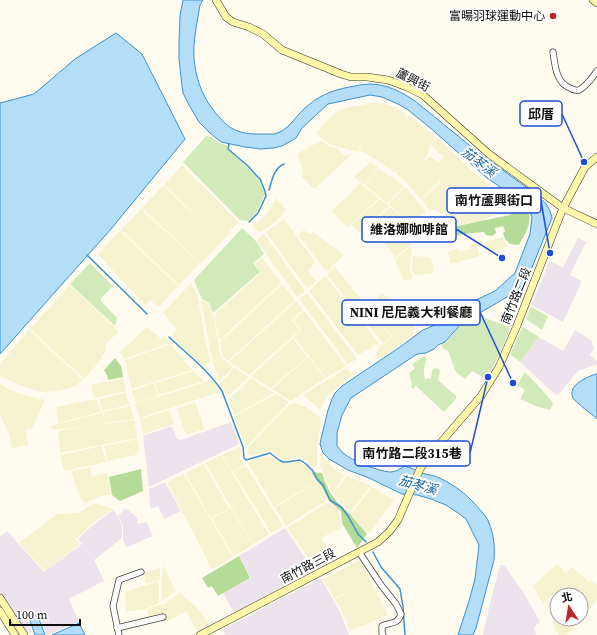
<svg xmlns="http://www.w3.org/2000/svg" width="597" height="635" font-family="'Source Serif 4','Noto Sans TC',serif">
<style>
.industrial{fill:#ece3ed}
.farmland{fill:#f5f2cf}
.green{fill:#d2eab9}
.forest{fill:#b5db98}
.water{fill:#b4ddf7;stroke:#3a91ce}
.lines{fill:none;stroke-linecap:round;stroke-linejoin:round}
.stream{stroke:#3a91ce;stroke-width:1.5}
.street-casing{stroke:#414141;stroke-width:7}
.secondary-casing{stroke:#303030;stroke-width:8}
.street{stroke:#fff;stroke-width:5.5}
.secondary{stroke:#fff7aa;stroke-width:7}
.poi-dot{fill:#c0252a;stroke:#fff;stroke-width:1.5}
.labels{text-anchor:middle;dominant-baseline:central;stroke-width:4;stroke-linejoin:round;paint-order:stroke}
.poi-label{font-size:12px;fill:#0e0e0e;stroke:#fff;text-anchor:end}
.street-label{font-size:12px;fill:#0e0e0e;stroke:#fff}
.water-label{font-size:13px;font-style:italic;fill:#1663a1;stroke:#fff}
.leader{fill:none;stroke:#1d4ed8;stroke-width:1.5}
.callout-dot{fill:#1d4ed8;stroke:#fff;stroke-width:1.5}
.callout{fill:#fff;stroke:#1d4ed8;stroke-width:1.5}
.callout-label{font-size:13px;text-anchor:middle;font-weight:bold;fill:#0e0e0e}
</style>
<rect width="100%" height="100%" fill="#fffcef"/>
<g class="industrial">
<path d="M 578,238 L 586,242 L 570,275 L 582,281 L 563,322 L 531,305 L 550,261 L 563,267 Z"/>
<path d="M 575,330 L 591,340 L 594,349 L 590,355 L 597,361 L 597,364 L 578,371 L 557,396 L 520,362 L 539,337 L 563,351 Z"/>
<path d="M 231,422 L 239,444 L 149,487 L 143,436 L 172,426 L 177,439 L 181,440 Z"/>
<path d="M 165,482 L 181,511 L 164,519 L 158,506 L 150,509 L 149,489 Z"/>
<path d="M 126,508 L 137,518 L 138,524 L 147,522 L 152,536 L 126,548 L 123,539 L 123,525 L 118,516 Z"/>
<path d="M 113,510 L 117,515 L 122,526 L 122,538 L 94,560 L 104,581 L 69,599 L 79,622 L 47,635 L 37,612 L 27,617 L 32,632 L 26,634 L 0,593 L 0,537 L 7,531 L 44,572 L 82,544 L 78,539 L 92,526 Z"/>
<path d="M 285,528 L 313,570 L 234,613 L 223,593 L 251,578 L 239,556 Z"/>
<path d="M 500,565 L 504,565 L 525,595 L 540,622 L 534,627 L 536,635 L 483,635 L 489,607 Z"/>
<path d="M 321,578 L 340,612 L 349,635 L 226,635 L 222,630 Z"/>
</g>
<g class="farmland">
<path d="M 373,103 L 383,103 L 394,107 L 407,114 L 406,126 L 408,115 L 434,136 L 434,141 L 430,144 L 427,155 L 422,164 L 430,156 L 438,162 L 443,157 L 431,145 L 438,138 L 475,174 L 491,185 L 442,214 L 435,210 L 429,210 L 422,200 L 441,182 L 438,177 L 439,176 L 438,177 L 439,182 L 421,200 L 410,186 L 396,173 L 397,170 L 395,173 L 379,161 L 361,151 L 359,152 L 362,140 L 358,152 L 331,145 L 325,141 L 316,133 L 330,117 L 344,108 Z"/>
<path d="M 322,140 L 328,146 L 336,148 L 346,156 L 349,154 L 351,155 L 314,189 L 302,177 L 302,167 L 297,154 Z"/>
<path d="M 370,162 L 378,167 L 364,185 L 354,177 Z"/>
<path d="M 182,165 L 238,222 L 222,241 L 164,185 Z"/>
<path d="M 378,168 L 404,186 L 387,203 L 365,185 Z"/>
<path d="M 360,183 L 379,198 L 348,227 L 331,211 L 349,195 Z"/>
<path d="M 163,186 L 222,241 L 201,263 L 142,208 Z"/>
<path d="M 492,186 L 516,203 L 482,221 L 449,227 L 445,218 L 445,214 Z"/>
<path d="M 405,187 L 425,211 L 425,213 L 410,222 L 388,204 Z"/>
<path d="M 276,198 L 286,210 L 278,219 L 263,231 L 259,232 L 252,225 L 259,221 L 267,214 Z"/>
<path d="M 380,199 L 389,206 L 360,233 L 354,227 L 352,224 Z"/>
<path d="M 390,207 L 409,222 L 407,225 L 385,244 L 381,236 L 371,234 L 368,237 L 362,233 Z"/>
<path d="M 141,209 L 200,263 L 179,285 L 121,230 Z"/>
<path d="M 284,219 L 315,262 L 308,271 L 316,281 L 308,288 L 306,287 L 266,232 Z"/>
<path d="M 407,227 L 409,229 L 408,237 L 410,246 L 394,258 L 391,251 L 386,244 Z"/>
<path d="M 304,230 L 309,234 L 313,232 L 344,255 L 334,265 L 323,251 L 333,265 L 328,271 L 325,270 L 298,235 Z"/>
<path d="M 120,231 L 178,286 L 158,307 L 150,300 L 145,306 L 98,254 Z"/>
<path d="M 264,234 L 305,291 L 297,297 L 256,240 Z"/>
<path d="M 503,237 L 507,246 L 489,253 L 485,242 Z"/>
<path d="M 476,243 L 480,256 L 451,264 L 448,252 L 458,249 L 459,252 L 471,249 L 470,245 Z"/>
<path d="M 409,248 L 412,249 L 409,268 L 413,278 L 405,281 L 403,280 L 395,261 L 396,258 Z"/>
<path d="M 413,256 L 429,257 L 432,261 L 434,271 L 431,274 L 414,275 L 412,269 Z"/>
<path d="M 262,257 L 281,283 L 221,339 L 219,339 L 214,315 L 261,273 L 255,264 Z"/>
<path d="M 335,267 L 392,338 L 383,343 L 327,275 Z"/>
<path d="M 325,276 L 379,343 L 371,348 L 333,302 L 371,348 L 358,355 L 309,291 Z"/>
<path d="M 191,283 L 198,298 L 205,339 L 211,362 L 203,366 L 171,336 L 177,330 L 163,313 Z"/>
<path d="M 282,284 L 295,300 L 228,361 L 222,356 L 220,342 Z"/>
<path d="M 70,285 L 118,331 L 117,333 L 106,344 L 105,347 L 107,351 L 102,355 L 50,307 Z"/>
<path d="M 307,293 L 357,359 L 348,364 L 299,299 Z"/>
<path d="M 382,293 L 402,309 L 410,319 L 412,324 L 404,330 L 377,298 Z"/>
<path d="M 376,298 L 404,330 L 393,338 L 367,306 Z"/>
<path d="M 201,300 L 208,304 L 213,314 L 221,357 L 233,366 L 228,373 L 219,380 L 212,359 Z"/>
<path d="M 296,301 L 303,310 L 292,320 L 300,330 L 249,375 L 229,362 Z"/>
<path d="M 50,307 L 102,356 L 100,361 L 84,379 L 30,329 Z"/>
<path d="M 304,311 L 346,366 L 326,378 L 294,337 L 301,330 L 294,320 Z"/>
<path d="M 412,325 L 415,329 L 412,331 L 414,334 L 379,360 L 376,356 L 380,346 L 393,338 Z"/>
<path d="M 147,327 L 161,339 L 165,336 L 170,343 L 124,359 L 120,352 Z"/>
<path d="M 29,330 L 83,380 L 73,387 L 60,391 L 42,392 L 19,385 L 0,376 L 0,364 Z"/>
<path d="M 293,338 L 307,357 L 271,388 L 251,376 Z"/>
<path d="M 171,344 L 192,370 L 132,389 L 125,360 Z"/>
<path d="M 308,357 L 325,378 L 291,401 L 272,389 Z"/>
<path d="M 234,367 L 249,377 L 228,396 L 220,383 L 229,375 Z"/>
<path d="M 347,368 L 353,375 L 328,395 L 320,410 L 303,395 Z"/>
<path d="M 193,371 L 204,381 L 159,395 L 155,383 Z"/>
<path d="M 123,378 L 126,391 L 94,398 L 91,385 Z"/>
<path d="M 251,378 L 274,393 L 234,415 L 229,399 Z"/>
<path d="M 212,380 L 220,392 L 140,418 L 135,404 Z"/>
<path d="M 154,383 L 158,396 L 136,403 L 132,391 Z"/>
<path d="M 0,384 L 10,390 L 28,396 L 45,400 L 32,429 L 26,430 L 28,445 L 12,448 L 9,434 L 0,415 Z"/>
<path d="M 126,393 L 129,405 L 102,411 L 99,399 Z"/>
<path d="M 276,394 L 289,402 L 248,445 L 245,445 L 234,416 Z"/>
<path d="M 97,399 L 101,412 L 58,423 L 56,407 Z"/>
<path d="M 195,402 L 205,429 L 186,435 L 177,409 Z"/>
<path d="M 294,403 L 304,406 L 320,417 L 321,424 L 319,432 L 317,450 L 317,466 L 314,467 L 301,458 L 296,457 L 288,460 L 281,458 L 270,450 L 250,456 L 247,453 L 247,449 L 266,428 L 289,405 Z"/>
<path d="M 130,406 L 134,419 L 106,423 L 103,412 Z"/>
<path d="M 169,410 L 174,424 L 143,434 L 140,419 Z"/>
<path d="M 102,413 L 106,424 L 134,420 L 138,438 L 60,453 L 58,431 L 94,425 L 56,430 L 50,428 L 50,426 Z"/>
<path d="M 138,439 L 139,450 L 136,455 L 107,461 L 104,446 Z"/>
<path d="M 102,446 L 106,462 L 64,471 L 60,455 Z"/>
<path d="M 239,447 L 241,450 L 241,455 L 239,458 L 245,465 L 232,472 L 222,455 Z"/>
<path d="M 221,455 L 247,498 L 231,507 L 205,463 Z"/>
<path d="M 271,456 L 276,461 L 283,463 L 299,462 L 307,467 L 315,482 L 274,507 L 248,463 L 257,458 Z"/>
<path d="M 321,456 L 323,457 L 333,468 L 345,475 L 332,493 L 320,466 Z"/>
<path d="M 204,464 L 229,508 L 211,518 L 185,473 Z"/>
<path d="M 246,466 L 283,526 L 271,533 L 233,472 Z"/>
<path d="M 90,467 L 92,476 L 107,473 L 111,495 L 104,495 L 85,503 L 80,498 L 71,471 Z"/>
<path d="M 184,474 L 233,557 L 212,569 L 167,482 Z"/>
<path d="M 347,476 L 371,486 L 350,512 L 333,494 Z"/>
<path d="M 316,482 L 321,487 L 327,500 L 286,526 L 275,508 Z"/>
<path d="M 372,487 L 394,500 L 370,532 L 366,532 L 351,514 Z"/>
<path d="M 247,498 L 269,534 L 253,544 L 231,508 Z"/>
<path d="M 328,502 L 340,511 L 339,516 L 342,527 L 321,538 L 333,559 L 315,568 L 287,528 Z"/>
<path d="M 95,503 L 113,509 L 92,524 L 76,539 L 80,544 L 45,571 L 19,543 L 57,514 L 78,513 Z"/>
<path d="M 230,508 L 253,545 L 234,556 L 212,519 Z"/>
<path d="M 360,560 L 388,615 L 350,631 L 341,610 L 334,599 L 368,581 L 334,598 L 323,579 Z"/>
<path d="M 557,564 L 566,573 L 572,567 L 589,582 L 591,580 L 597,585 L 597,599 L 581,619 L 581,595 L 561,595 L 557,591 L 543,604 L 533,586 Z"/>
<path d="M 164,566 L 173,586 L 177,590 L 161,602 L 162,576 L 163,567 Z"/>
<path d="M 160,568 L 160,580 L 145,584 L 144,573 Z"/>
<path d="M 159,581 L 159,603 L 146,609 L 126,612 L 125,592 Z"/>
<path d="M 180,593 L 196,607 L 207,620 L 210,625 L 197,632 L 187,612 L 185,612 L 167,622 L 165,622 L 165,614 L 164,614 L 149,618 L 147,610 L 160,604 L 162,606 Z"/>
<path d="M 557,616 L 557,619 L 581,619 L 567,635 L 559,635 L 555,631 L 553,620 Z"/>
</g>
<g class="green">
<path d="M 206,136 L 211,137 L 219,143 L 228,146 L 227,149 L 247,167 L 253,174 L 259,180 L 265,194 L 256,213 L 248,221 L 240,220 L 183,162 Z"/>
<path d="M 242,228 L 255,240 L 264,254 L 253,263 L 260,272 L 213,313 L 209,303 L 202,299 L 194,280 Z"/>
<path d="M 90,263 L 113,286 L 101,298 L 101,301 L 117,318 L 115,326 L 70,284 Z"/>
<path d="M 531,307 L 548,316 L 542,330 L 526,319 Z"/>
<path d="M 481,313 L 485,318 L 509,327 L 509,331 L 499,355 L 486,379 L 472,371 L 465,379 L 456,372 L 448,351 L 443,348 L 441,345 L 446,342 L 462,324 Z"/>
<path d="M 522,328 L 525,328 L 539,337 L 520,362 L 510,354 Z"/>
<path d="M 424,356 L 427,359 C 424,366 423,371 425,379 L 431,378 L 432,371 L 435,368 L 439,369 L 440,372 L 438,380 L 456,396 L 456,399 L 444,412 L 416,386 L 413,389 L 411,386 L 412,384 L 409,373 L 415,369 L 412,364 Z"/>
<path d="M 525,372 L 544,392 L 553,403 L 550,410 L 536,406 L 520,399 L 525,390 L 517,385 Z"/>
</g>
<g class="forest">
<path d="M 519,202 C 522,205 526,208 528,211 C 533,222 524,236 519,245 L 510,244 L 505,239 L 503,233 L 505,231 L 503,226 L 495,228 L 496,233 L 492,236 L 486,235 L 484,232 L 463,234 L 451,237 L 437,234 L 429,230 L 433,224 L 439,225 L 448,228 L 510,215 L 514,212 L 510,206 Z"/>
<path d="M 115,358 L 121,366 L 123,377 L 108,380 L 107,375 L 104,370 Z"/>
<path d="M 141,469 L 143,491 L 120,501 L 112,495 L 109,477 Z"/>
<path d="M 311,472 L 322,473 L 325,482 L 331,494 L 338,503 L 349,513 L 367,534 L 357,548 L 342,523 L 341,511 L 329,501 L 321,486 L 316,480 Z"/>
<path d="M 239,556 L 250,578 L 218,596 L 212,586 L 208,588 L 202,578 Z"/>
</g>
<g class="water">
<path d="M 183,0 L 203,0 L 200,5 C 197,22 193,42 194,59 C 196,82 205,103 221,119 C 226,124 231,129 238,131 C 245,134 254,134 262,134 C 266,134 270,134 274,134 C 288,131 294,118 304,109 C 318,96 330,91 349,87 C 356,86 363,84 370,84 C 386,84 402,92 415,101 L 474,149 L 537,195 C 545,202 550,207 552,218 L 527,280 L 518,289 L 507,297 L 461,324 L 445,342 L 438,345 L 434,349 L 426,353 L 417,354 L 351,398 L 342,415 L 337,433 L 337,446 C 339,448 341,451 343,453 C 352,461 378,471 390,472 C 396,472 400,469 404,466 C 413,468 417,471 425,474 C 428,475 433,475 437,477 C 454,484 469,496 481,511 C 484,514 488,519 489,523 C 494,535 495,547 494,560 L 476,628 L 473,635 L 458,635 L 469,601 L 475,579 L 479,545 L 466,519 L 458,513 L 446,505 L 431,499 L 417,495 L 402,494 L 369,478 L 348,470 L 329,459 L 323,453 L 320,444 L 321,439 L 328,410 L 332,399 L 335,393 L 342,386 L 400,347 L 423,330 L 449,319 L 464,310 L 476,300 L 495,291 L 515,273 L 530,234 L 532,217 L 529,210 L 522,202 L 487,178 L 428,126 L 408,110 L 400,105 L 382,97 L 370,95 L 328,104 L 302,128 L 296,138 L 282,146 L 273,148 L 261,149 L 245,147 L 221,142 L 210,133 L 199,122 L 189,105 L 183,93 L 182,86 L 179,59 L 179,42 L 180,16 Z"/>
<path d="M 116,33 L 142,54 L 185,139 L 111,229 L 0,354 L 0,103 L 34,94 L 75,59 Z"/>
<path d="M 597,374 L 597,419 C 592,414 576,403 573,398 C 567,385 588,376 597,374 Z"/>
<path d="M 37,614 L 45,635 L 35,635 L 29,618 Z"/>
<path d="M 79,623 L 85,635 L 52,635 Z"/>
</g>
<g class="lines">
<g class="stream">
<path d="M 229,144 L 228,149 L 248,166 L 255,174 L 260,179 L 265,191 L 266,196 L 258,213 L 249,222"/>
<path d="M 269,190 C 272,180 274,168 284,164"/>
<path d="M 87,255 L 147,314"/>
<path d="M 169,337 C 187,354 209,371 222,391 L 243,447 L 244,458 L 246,460 L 270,453 L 279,460 L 283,462 L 287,462 L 300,460 L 306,464 L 313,471 L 317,479 L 323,485 L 330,500 L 341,507 L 348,516 L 358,534 L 366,542"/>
<path d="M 373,552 L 381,567 L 400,589 L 403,607 L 405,635"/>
</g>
<g class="street-casing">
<g id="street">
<path d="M 553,52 C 555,65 556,83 570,88 C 573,90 575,91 579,90 C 587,86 592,78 597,71"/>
<path d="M 359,552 L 381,585 L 396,604 L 401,614 C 398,625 390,622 382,626 L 382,633 L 383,635"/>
<path d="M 117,628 L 163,617"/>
<path d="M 119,635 L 113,606 L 119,580 L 141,572"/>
</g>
</g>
<g class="secondary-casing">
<g id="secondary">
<path d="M 216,0 L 226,17 L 233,22 L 249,27 L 263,34 L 282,50 L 341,74 L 351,77 L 367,77 L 388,80 L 407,87 L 423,95 L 489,154 L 563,208 L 597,224"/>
<path d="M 593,0 L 597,3"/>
<path d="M 0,598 L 24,635"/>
<path d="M 0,611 L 15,635"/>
<path d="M 200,635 L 378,542 L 389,532 L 398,520 L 420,469 L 429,456 L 481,396 L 499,367 L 516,328 L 563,208 L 585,167 L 597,157"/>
</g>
</g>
<use href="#street" class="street"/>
<use href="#secondary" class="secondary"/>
</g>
<circle class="poi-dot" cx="553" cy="16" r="4"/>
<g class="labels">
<g class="poi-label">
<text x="545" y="16">富暘羽球運動中心</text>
</g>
<g class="street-label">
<text transform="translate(413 80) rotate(27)">蘆興街</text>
<text transform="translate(516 296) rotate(-68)">南竹路二段</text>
<text transform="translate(308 566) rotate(-28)">南竹路三段</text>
</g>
<g class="water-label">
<text transform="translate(479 162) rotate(37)">茄苳溪</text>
<text transform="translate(418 485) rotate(16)">茄苳溪</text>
</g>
</g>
<path class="leader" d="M584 162L562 114M550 253L541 201M502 258L456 229M513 383L480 312M488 377L470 453"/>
<g class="callout-dot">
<circle cx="584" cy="162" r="4"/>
<circle cx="550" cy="253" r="4"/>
<circle cx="502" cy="258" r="4"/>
<circle cx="513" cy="383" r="4"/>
<circle cx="488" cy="377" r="4"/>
</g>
<g class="callout">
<rect x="520" y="101" width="42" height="25" rx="4"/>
<rect x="447" y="188" width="94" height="25" rx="4"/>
<rect x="362" y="217" width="94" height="25" rx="4"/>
<rect x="342" y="300" width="138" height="25" rx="4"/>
<rect x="355" y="441" width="115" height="25" rx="4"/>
</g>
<g class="callout-label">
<text x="541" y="119">邱厝</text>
<text x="494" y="205">南竹蘆興街口</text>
<text x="409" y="234">維洛娜咖啡館</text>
<text x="411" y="317">NINI 尼尼義大利餐廳</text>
<text x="412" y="458">南竹路二段315巷</text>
</g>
<g transform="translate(569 607) rotate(348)"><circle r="19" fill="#ffffff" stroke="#9f9f9f"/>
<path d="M0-3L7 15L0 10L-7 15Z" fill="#c0252a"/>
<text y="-6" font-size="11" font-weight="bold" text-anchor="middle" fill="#0e0e0e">北</text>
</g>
<path d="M10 619v6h70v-6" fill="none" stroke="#0e0e0e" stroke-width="2"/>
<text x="16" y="619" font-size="12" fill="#0e0e0e" stroke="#ffffff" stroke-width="3" paint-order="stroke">100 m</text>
</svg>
